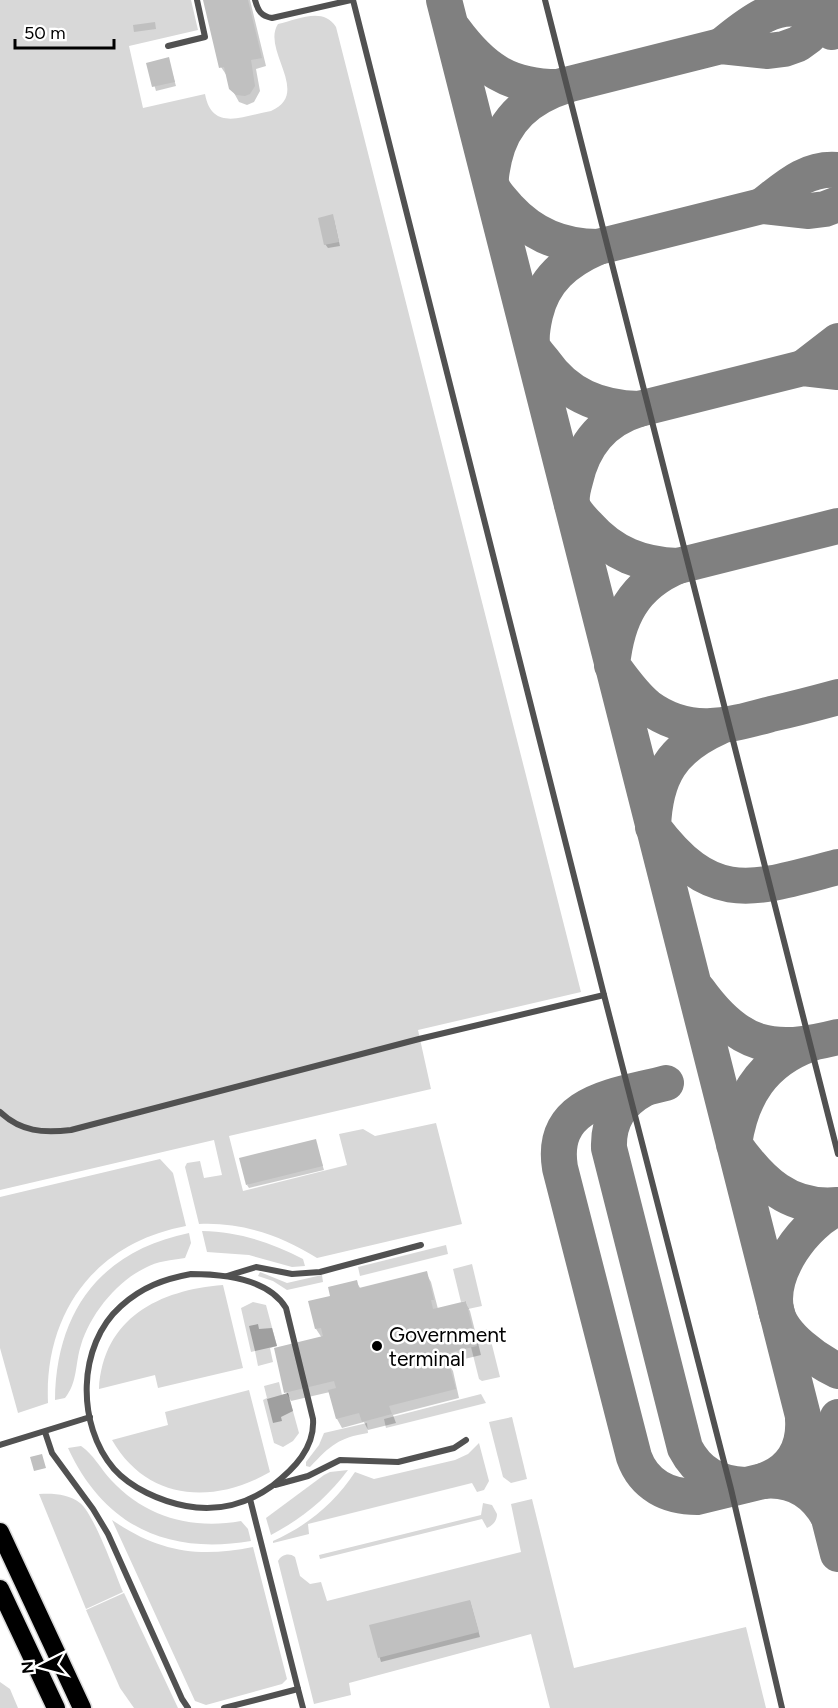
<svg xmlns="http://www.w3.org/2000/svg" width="838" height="1708" font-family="Figtree,sans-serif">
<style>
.green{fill:#d8d8d8}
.water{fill:#9f9f9f}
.shadow{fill:#0003}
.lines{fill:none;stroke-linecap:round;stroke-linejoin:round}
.taxiway{stroke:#808080;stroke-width:36}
.building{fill:#c0c0c0}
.highway-casing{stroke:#dbdbdb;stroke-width:21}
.lane{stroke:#515151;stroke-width:6}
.highway{stroke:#000;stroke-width:18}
.poi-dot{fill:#000;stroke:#fff;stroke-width:2}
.labels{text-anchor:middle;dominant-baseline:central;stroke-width:5;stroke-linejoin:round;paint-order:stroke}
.poi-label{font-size:21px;fill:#000;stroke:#fff;text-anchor:start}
</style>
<rect width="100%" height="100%" fill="#fff"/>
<g class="green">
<path d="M 0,0 L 191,0 L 198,30 L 129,46 L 143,108 L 205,94 C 212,132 243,116 271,111 C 312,93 261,50 278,24 C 297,20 323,6 336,27 L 581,992 L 418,1030 L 431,1089 L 229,1136 L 243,1191 L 347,1165 L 339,1134 L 363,1129 L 375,1136 L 436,1123 L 462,1224 L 317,1258 C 281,1235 241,1222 199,1224 L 185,1167 L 187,1163 L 200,1161 L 204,1178 L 222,1175 L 214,1140 L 0,1190 Z"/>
<path d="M 160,1159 L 173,1173 L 186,1226 C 95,1243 44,1313 48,1403 L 18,1413 L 0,1348 L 0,1197 Z"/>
<path d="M 202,1231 C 239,1232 271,1242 303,1259 L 305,1266 L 292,1267 L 249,1255 L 207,1252 Z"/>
<path d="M 189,1233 L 191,1243 L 185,1258 C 172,1260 157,1261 145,1268 C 116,1282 90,1315 81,1345 C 75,1363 78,1382 65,1398 L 55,1400 C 56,1311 101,1251 189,1233 Z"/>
<path d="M 446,1245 L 448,1254 L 360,1276 L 358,1267 Z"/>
<path d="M 472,1264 L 482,1306 L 468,1309 L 466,1301 L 461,1302 L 453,1269 Z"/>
<path d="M 260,1272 L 287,1283 L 322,1275 L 323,1282 L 287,1290 L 273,1281 L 258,1276 Z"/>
<path d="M 223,1285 L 243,1368 L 158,1388 L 155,1375 L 99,1389 C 103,1318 159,1290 223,1285 Z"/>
<path d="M 253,1302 L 266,1305 L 277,1346 L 270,1348 L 273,1362 L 258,1366 L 255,1351 L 251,1352 L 241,1308 Z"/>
<path d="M 488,1329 L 500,1377 L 482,1381 L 479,1379 L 471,1347 L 477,1345 L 474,1333 Z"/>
<path d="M 279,1382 L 282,1395 L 288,1393 L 299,1433 L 293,1441 L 283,1447 L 274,1443 L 263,1400 L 267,1398 L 264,1386 Z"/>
<path d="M 249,1390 L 270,1472 C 213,1505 147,1501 112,1440 L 168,1425 L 165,1412 Z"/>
<path d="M 481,1394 L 486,1403 L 386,1428 L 384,1419 Z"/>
<path d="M 512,1417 L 527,1479 L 511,1483 L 503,1477 L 489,1422 Z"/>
<path d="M 367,1423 L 368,1433 C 338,1438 331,1445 310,1467 L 306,1466 L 306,1462 L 319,1445 L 324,1433 Z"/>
<path d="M 479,1443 L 489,1481 L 484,1490 L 477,1492 L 472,1483 L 308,1524 L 309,1534 L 273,1543 L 273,1541 C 307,1526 335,1503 355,1472 L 374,1479 L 455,1460 L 468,1454 Z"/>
<path d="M 81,1446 C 94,1455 100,1468 111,1480 C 145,1517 192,1530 241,1521 L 248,1529 L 251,1541 C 167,1555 104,1526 68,1448 Z"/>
<path d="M 348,1470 C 326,1499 303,1518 271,1535 L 266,1518 L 324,1475 L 330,1472 Z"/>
<path d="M 39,1494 C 53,1493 69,1494 80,1503 C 94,1514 115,1573 123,1592 L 86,1609 Z"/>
<path d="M 532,1499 L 574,1668 L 746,1627 L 766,1708 L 550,1708 L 531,1634 L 349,1683 L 351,1695 L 314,1704 L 278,1561 C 281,1555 289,1552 295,1557 L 300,1576 L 310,1584 L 321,1582 L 327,1601 L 521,1552 L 511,1504 Z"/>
<path d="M 483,1503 L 492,1505 L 497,1514 C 497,1521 493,1525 487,1528 L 482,1519 L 320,1559 L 319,1555 L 481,1515 Z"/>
<path d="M 112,1520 C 159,1552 198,1558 253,1547 L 287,1679 L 282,1684 L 206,1705 L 195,1701 Z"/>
<path d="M 124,1593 L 178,1708 L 134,1708 L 120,1688 L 86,1610 Z"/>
<path d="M 0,1682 L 10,1689 L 18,1708 L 0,1708 Z"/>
</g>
<g class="water">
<path d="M 258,1324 L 259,1329 L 272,1328 L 277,1346 L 255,1351 L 249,1326 Z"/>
<path d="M 288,1393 L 293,1411 L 281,1417 L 282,1421 L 273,1423 L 267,1399 Z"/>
</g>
<g class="shadow">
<path d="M 205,0 L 250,0 L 266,66 L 256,69 L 260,91 L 254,102 L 247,105 L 239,102 L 229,84 L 227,76 L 221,67 Z"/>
<path d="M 168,59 L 176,86 L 156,91 L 148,64 Z"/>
<path d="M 334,220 L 340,246 L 328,248 L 325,244 Z"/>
<path d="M 315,1141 L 324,1170 L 249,1188 L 247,1185 Z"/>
<path d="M 426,1273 L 431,1282 L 438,1309 L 465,1302 L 470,1311 L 481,1355 L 448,1363 L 453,1371 L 459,1398 L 393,1415 L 396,1423 L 368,1430 L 364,1422 L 342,1428 L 337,1419 L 330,1392 L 291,1401 L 286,1392 L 322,1338 L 316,1329 L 332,1297 L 356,1282 L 361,1289 Z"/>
<path d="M 470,1601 L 480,1637 L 381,1662 L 371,1627 Z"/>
</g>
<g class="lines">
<g class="taxiway">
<path d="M 444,0 L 838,1554"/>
<path d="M 454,30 C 482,68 508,87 558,87 L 721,46 L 768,51 L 784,49 L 798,44 L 809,36 L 820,22 L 825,7"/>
<path d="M 721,46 C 744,28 774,0 806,11 C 816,15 825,24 832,32"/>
<path d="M 567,85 C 529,97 503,119 494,159 C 493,166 489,179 492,186 C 494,193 503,202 508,208 C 533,235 562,247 598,247 L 762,206 L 809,211 L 825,209 L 838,204"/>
<path d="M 762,206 C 785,188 806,167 838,170"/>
<path d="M 598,247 C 566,261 543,280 535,315 C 533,324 531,334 532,343 C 532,349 540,357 544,362 C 567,395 599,408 639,409 L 803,368 L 838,372"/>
<path d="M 803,368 L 838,341"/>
<path d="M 639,409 C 603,420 583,445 575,481 C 573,488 571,497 572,504 C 574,511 583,521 588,526 C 613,554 642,565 678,566 L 838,526"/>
<path d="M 678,566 C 633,585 617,618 612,665 C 623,680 634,696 648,707 C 689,737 727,726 771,714 C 793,709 816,703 838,697"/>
<path d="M 719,727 C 672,748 655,776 653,827 C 713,907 753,889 838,867"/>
<path d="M 698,990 C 739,1047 772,1054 838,1037"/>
<path d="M 810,1044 C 763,1061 741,1096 734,1144 C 760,1181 789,1210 838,1205"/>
<path d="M 666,1083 C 618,1096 549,1100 560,1168 L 634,1457 C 644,1485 668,1497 697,1497 L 763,1481"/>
<path d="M 644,1089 C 620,1102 608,1121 609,1148 L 685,1448 C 698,1473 718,1484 745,1485"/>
<path d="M 838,1208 C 804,1223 769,1272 776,1310 C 781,1336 816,1360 838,1371"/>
<path d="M 803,1419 C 805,1449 792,1471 763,1481 C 792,1478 814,1491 828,1516"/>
<path d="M 821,1474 L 824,1448 L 838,1417"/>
</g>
</g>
<g class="building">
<path d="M 203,0 L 248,0 L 262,58 L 251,60 L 255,86 L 250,94 L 245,96 L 236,95 L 229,89 L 224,67 L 219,68 Z"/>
<path d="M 155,22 L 156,29 L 134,32 L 133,25 Z"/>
<path d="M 169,57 L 175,82 L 152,87 L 146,63 Z"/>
<path d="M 333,214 L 339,242 L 324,245 L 318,218 Z"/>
<path d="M 316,1139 L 323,1166 L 246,1185 L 239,1158 Z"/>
<path d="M 427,1271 L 434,1300 L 431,1300 L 433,1309 L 466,1301 L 477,1346 L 444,1354 L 446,1361 L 448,1360 L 456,1389 L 389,1406 L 392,1414 L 362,1422 L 359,1413 L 336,1419 L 328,1390 L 336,1388 L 334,1381 L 284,1393 L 274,1348 L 323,1336 L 321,1328 L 315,1329 L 308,1301 L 330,1296 L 328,1287 L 357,1280 L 359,1288 Z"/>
<path d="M 42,1454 L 46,1468 L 34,1471 L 30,1457 Z"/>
<path d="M 470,1600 L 479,1632 L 378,1658 L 369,1625 Z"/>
</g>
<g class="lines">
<g class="highway-casing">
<g id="highway">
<path d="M 0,1532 L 82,1708"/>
<path d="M 0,1589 L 56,1708"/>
</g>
</g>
<g class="lane">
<path d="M 255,0 C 258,11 261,16 272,18 L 351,0"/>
<path d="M 353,0 L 604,995 L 731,1489 L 782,1708"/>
<path d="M 545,0 L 838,1154"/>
<path d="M 168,46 L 205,37 L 197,0"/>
<path d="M 0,1112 C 21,1132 43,1133 71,1130 L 419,1039 L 604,995"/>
<path d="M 191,1274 C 223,1274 268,1278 286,1308 L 313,1419 C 315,1448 294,1469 272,1486 C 247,1504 217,1512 186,1506 C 160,1501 131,1488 114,1469 C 76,1425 77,1345 121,1306 C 142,1287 164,1279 191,1274 Z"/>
<path d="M 227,1276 L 256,1267 L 292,1274 L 320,1272 L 421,1245"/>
<path d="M 45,1432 L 52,1453 L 93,1509 L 108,1534 L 182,1699 L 188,1708"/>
<path d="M 0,1445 L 90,1417"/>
<path d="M 275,1485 L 308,1476 L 340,1460 L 398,1462 L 454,1448 L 466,1440"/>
<path d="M 250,1499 L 298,1689"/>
<path d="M 224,1708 L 298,1689 L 303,1708"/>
</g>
<use href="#highway" class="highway"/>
</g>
<circle class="poi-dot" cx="377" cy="1346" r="6"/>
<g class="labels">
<g class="poi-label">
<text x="389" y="1334">Government<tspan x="389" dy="24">terminal</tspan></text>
</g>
</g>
<g transform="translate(42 1666) rotate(264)" stroke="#ffffff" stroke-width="4.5" paint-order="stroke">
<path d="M0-4.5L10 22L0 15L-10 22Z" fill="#000000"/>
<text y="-9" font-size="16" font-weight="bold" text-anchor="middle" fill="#000000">N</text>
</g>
<path d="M15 39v9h99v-9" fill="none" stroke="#000000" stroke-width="3"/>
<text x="24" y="39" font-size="18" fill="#000000" stroke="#ffffff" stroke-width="4.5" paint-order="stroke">50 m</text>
</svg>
